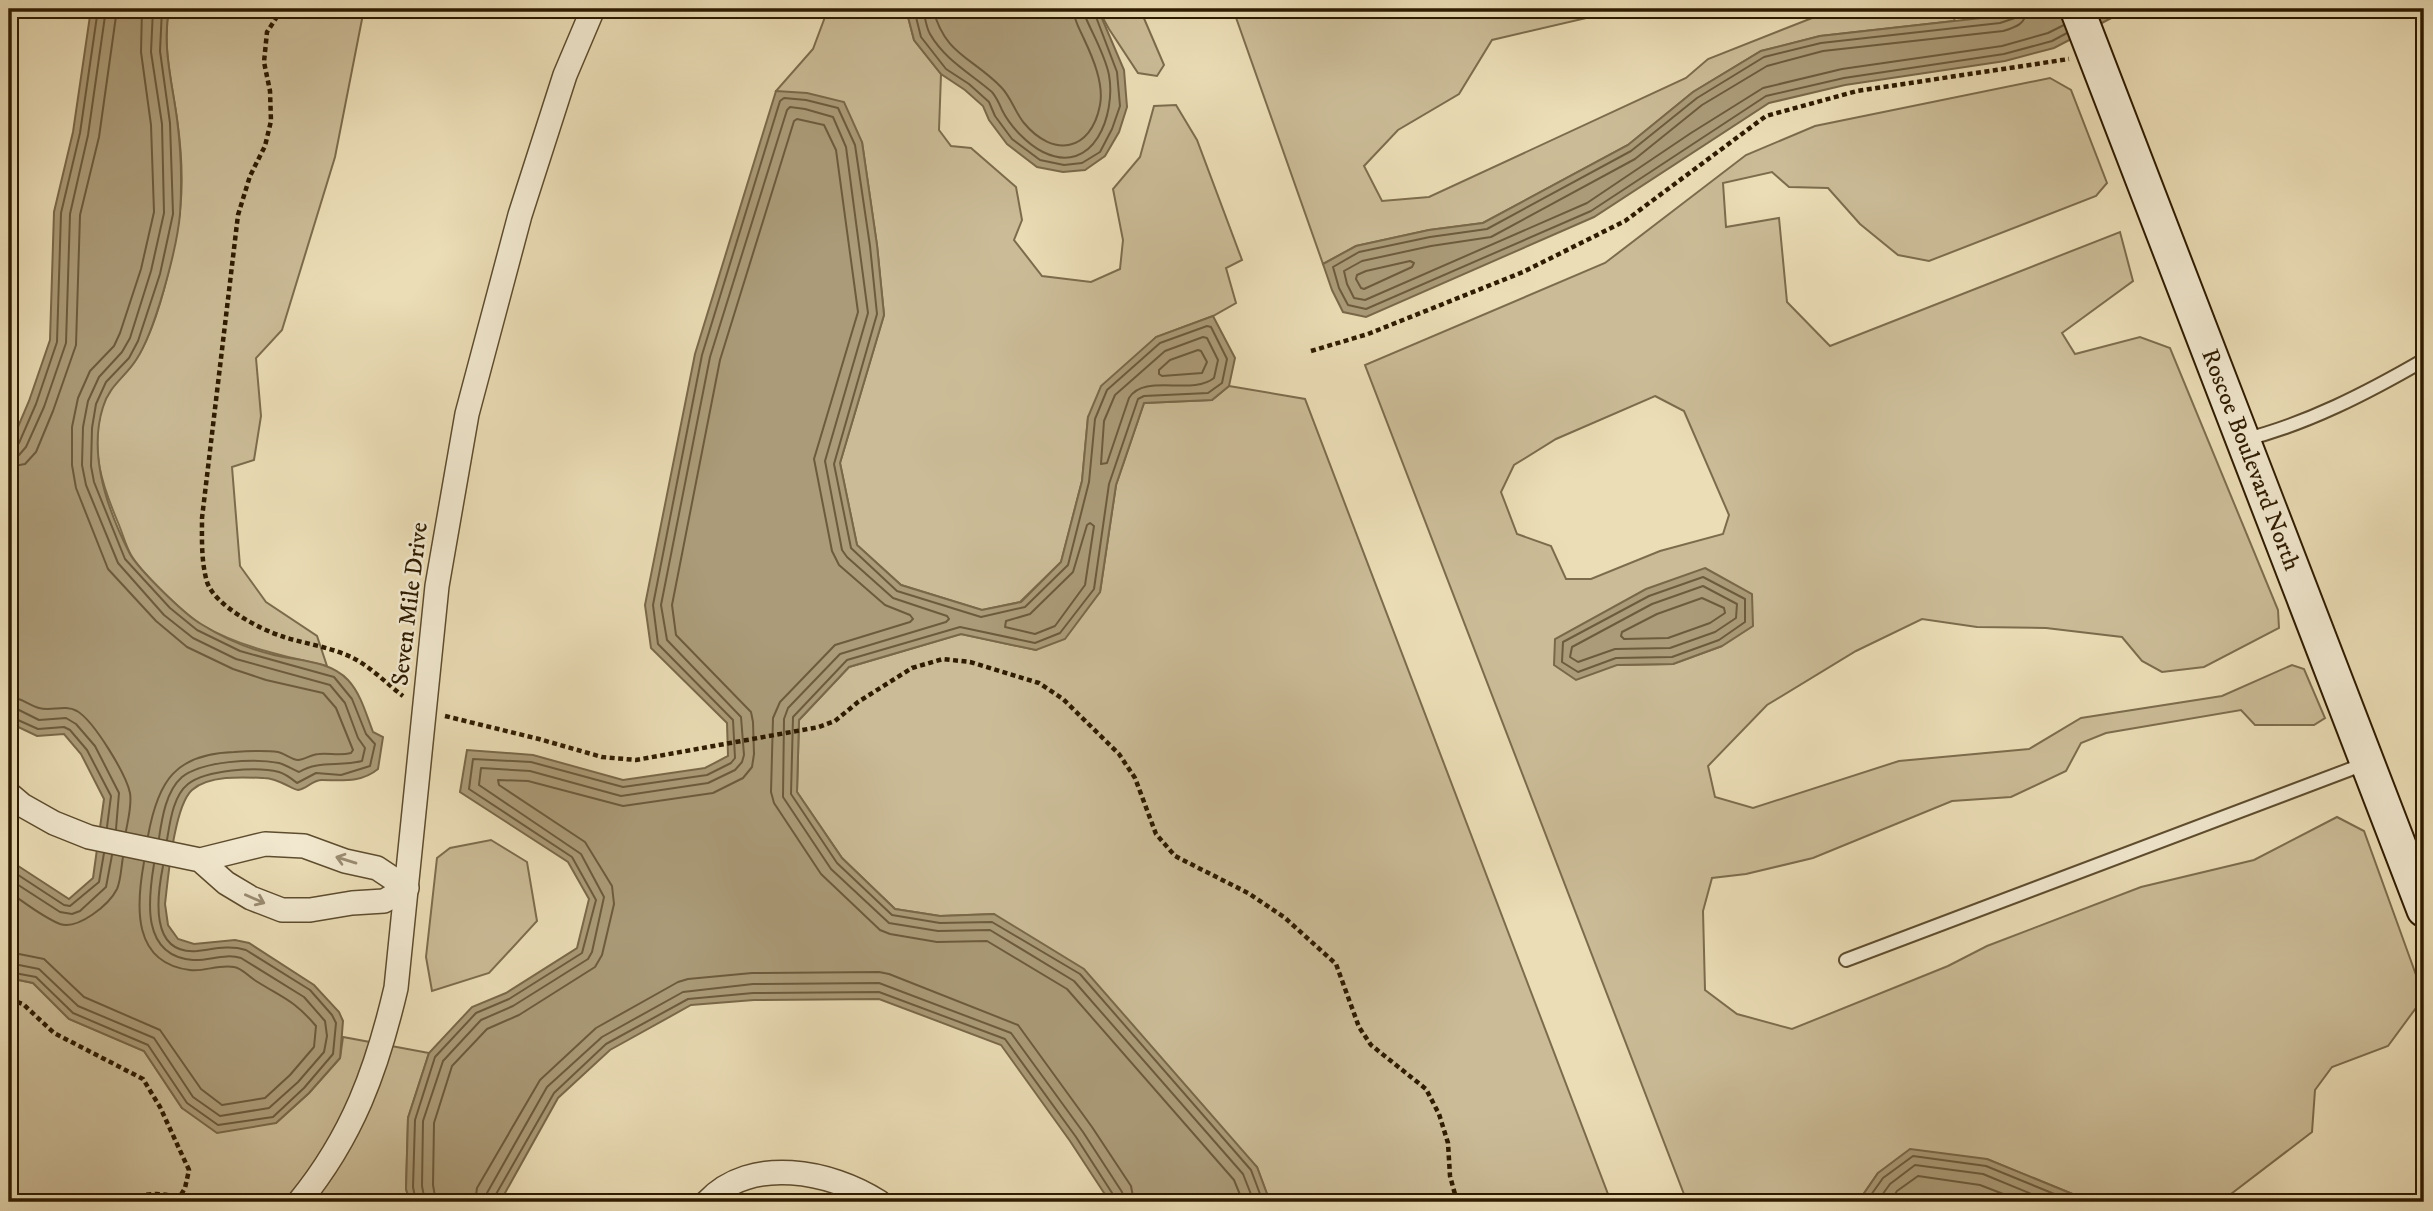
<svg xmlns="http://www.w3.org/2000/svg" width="2433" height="1211" font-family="'IM FELL DW Pica',serif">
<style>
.green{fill:#cbbc97;stroke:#7c6c4c;stroke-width:2;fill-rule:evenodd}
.water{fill:#ab9b78;stroke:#796848;stroke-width:2}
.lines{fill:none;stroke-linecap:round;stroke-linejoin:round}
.shore{stroke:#6c5b3c;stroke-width:2}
.lane-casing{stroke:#5d4c2e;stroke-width:16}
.street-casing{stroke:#5d4c2e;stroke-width:26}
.secondary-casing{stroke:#2e1b00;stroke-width:37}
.path{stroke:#2e1b00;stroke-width:4.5;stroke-dasharray:5 3.5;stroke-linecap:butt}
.lane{stroke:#f2e9d0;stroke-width:12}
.street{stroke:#f2e9d0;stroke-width:23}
.secondary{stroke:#f2e9d0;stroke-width:33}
.oneway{stroke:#9a8c72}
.labels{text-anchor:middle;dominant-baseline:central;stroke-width:5;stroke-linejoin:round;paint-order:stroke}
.street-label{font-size:24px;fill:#2e1b00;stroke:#f2e9d0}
</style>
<rect width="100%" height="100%" fill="#ebddb6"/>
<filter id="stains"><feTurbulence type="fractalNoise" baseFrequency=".00286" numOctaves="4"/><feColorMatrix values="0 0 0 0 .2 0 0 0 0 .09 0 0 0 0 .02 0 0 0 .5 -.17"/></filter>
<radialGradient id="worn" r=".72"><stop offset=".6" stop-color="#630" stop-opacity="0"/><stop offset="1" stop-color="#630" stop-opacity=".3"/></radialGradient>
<g class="green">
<path d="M 169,9 L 364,9 L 335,157 L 282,330 L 256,358 L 261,416 L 254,460 L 232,467 L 240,566 L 266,602 L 317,636 L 327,666 C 284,656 242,648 202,625 C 185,615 141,572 131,555 C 126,546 123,535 119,525 C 102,485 90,451 102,408 C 109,383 124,379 135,361 C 157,328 170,269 177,230 C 184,196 182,154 177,119 C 172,83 162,46 169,9 Z"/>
<path d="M 828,9 L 906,9 L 914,40 L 941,74 L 939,130 L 951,146 L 971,148 L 1016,187 L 1022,220 L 1014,240 L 1042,276 L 1091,282 L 1120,269 L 1123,240 L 1113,189 L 1140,157 L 1154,106 L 1176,105 L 1197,140 L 1242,260 L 1226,268 L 1236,303 L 1213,316 L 1156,337 L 1088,417 L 1082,481 L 1061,562 L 1020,602 L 982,610 L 901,585 L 857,545 L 840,463 L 884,315 L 877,245 L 862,142 L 776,91 L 813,49 Z"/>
<path d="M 1098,9 L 1140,9 L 1164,65 L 1157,76 L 1138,73 L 1109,29 Z"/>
<path d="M 1233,9 L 1625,9 L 1492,40 L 1459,94 L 1398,130 L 1364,166 L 1382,201 L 1429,197 L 1686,78 L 1708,59 L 1835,9 L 1957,9 L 1954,21 L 1820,36 L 1761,51 L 1693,92 L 1628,145 L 1483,223 L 1429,230 L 1356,246 L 1323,264 Z"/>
<path d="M 2050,78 L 2071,90 L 2107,183 L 2096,196 L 1929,261 L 1898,255 L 1860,224 L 1828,188 L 1789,187 L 1772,172 L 1723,183 L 1726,227 L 1779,218 L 1787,302 L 1830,346 L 2120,232 L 2133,281 L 2062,333 L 2075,354 L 2140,337 L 2170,348 L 2278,610 L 2279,628 L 2204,667 L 2162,672 L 2142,661 L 2122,637 L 2046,628 L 1977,627 L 1922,619 L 1856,651 L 1767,705 L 1708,766 L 1715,797 L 1753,808 L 1899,761 L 2029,749 L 2081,718 L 2222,696 L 2292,665 L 2304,669 L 2325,718 L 2314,725 L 2255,725 L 2241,710 L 2106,733 L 2081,743 L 2066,771 L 2011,797 L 1952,801 L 1813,858 L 1746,874 L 1712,878 L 1703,911 L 1705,990 L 1737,1014 L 1792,1029 L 1948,966 L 1987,946 L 2141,887 L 2254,860 L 2337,817 L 2364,831 L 2424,997 L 2388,1046 L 2332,1067 L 2315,1090 L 2312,1132 L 2231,1194 L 2231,1202 L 2092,1202 L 1987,1159 L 1878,1173 L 1858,1202 L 1687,1202 L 1365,365 L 1605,263 L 1746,155 L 1815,126 ZM 1655,396 L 1684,411 L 1729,515 L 1723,534 L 1660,551 L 1591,579 L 1566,579 L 1551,546 L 1517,534 L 1501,492 L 1514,465 L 1556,439 ZM 1722,646 L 1673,664 L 1617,665 Z"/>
<path d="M 1229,386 L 1305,399 L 1611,1202 L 1270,1202 L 1257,1167 L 994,914 L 940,916 L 895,909 L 842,858 L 797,792 L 799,720 L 849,667 L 961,634 L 1036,650 L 1100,592 L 1116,485 L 1144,403 L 1212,400 Z"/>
<path d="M 491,840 L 527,862 L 537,921 L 489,973 L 432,991 L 426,957 L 437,858 L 450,848 Z"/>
<path d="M 9,978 L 33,983 L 69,1019 L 144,1051 L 182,1108 L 276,1123 L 309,1093 L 340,1058 L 343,1037 L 429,1053 L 408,1118 L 406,1189 L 410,1202 L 9,1202 Z"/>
</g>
<g class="water">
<path d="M 91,9 L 169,9 C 162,46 172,82 177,119 C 181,149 182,184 180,214 C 177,248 155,332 136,360 C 125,377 109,386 103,407 C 88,454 108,511 130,554 C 139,570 184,614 201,624 C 223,638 249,649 274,655 C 298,661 329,660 348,680 C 361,694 366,714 373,732 L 383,737 L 378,769 C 361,783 342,780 322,780 C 312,780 307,789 298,790 C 292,790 279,778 264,778 C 243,777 209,775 192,790 C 174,806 168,879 165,904 L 168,925 L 178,939 L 194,944 L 235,940 L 249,943 L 314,985 L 339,1012 L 343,1021 L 340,1058 L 309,1093 L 276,1123 L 217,1133 L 182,1108 L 144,1051 L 69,1019 L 33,983 L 9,978 L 9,860 L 69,899 L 93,878 L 104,799 L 81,754 L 64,734 L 37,736 L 12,724 L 9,708 L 9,448 L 29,401 L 50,340 L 54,212 L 73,132 Z"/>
<path d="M 906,9 L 1098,9 L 1124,70 L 1127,107 L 1119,132 L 1105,156 L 1085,170 L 1063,172 L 1037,167 L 1007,144 L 989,120 L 983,106 L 965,90 L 941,74 L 914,40 Z"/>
<path d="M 2021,9 L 2136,9 L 2119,14 L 2054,48 L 2005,61 L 1845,85 L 1769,103 L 1594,217 L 1366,317 L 1343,312 L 1332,290 L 1323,264 L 1356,246 L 1429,230 L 1483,223 L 1628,145 L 1693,92 L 1761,51 L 1820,36 L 1999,16 Z"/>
<path d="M 776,91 L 807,93 L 844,102 L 862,142 L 877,245 L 884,315 L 840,463 L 857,545 L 901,585 L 982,610 L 1021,602 L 1061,562 L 1082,481 L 1088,417 L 1101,386 L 1156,337 L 1213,316 L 1235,358 L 1229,386 L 1212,400 L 1144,403 L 1116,485 L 1100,592 L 1065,639 L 1036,650 L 961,634 L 849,667 L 799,720 L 797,792 L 842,858 L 895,909 L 940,916 L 994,914 L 1084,969 L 1257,1167 L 1270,1202 L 1110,1202 L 1070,1141 L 1001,1045 L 879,999 L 754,1000 L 691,1005 L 610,1050 L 558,1098 L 500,1202 L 410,1202 L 406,1189 L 408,1118 L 429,1053 L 472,1007 L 506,993 L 577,948 L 589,899 L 568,862 L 460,792 L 467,750 L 533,755 L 623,780 L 705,768 L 728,756 L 727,723 L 651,648 L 645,605 L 695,354 Z"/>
<path d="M 1705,568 L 1752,594 L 1753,626 L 1722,646 L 1673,664 L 1617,665 L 1576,680 L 1554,665 L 1555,639 L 1646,589 Z"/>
<path d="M 1910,1149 L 1987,1159 L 2092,1202 L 1858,1202 L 1878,1173 Z"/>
</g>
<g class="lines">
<g class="shore">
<path d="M 142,9 L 141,52 L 151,125 L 154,212 L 141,269 L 120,333 L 114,346 L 90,371 L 78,398 L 72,427 L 72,465 L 76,488 L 108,569 L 156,621 L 187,647 L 233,669 L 266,680 L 323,693 L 336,708 L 353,750 L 351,753 C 340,756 330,753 319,754 C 312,754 304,760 298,760 C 292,760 284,753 278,752 C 264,750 249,751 234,752 C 175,754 158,781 148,836"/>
<path d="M 153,9 L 151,52 L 162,124 L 164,213 L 151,271 L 130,338 L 122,352 L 99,377 L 88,401 L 83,427 L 82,465 L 86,485 L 118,563 L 164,615 L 193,638 L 236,659 L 330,685 L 345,703 L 358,738 L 365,748 L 362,761 C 339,767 319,760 299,772 C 292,769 286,765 279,763 C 254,758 203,761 182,777 C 166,791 162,818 159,838"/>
<path d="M 162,9 L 160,51 L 170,123 L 173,214 L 160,274 L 138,341 L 129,358 L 106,382 L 96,404 L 92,428 L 91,466 L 94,482 L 125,559 L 170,608 L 197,630 L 240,651 L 334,677 L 352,699 L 366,734 L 375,744 L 370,766 L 341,775 L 316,773 L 297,783 C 292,779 286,774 279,772 C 257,766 206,770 188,784 C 173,796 170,822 167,840"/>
<path d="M 914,9 L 921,37 L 946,69 L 969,84 L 989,102 L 995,116 L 1012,139 L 1040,160 L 1064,165 L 1082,163 L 1100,152 L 1112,129 L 1120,106 L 1117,72 L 1093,9"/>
<path d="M 923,9 C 925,17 926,27 930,34 C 945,60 970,73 992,92 C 997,98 999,103 1002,110 C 1010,126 1027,144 1043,152 C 1094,177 1116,114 1109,75 C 1105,55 1093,35 1085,16 L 1084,9"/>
<path d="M 933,9 C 945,55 972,57 1001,87 C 1011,97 1015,112 1024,123 C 1053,158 1091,152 1100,105 C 1104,84 1093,58 1084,39 C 1079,28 1074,20 1073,9"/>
<path d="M 2018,9 L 2015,18 L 2000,23 L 1821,43 L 1764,57 L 1697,98 L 1631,151 L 1487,229 L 1430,237 L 1359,252 L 1333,267 L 1339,288 L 1348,305 L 1366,309 L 1591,211 L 1766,96 L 1844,78 L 2004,54 L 2052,41 L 2067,33"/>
<path d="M 2027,9 C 2026,24 2016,27 2003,31 L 1823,51 L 1767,66 L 1702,105 L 1635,159 L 1491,237 L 1431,246 L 1362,261 L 1344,271 L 1347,284 L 1354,298 L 1365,300 L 1587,203 L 1691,133 L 1763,88 L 1842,69 L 2002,46 L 2048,33 L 2064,25"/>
<path d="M 1410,261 L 1414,263 L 1412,267 L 1364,289 L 1361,288 L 1356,279 L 1357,275 L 1366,271 Z"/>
<path d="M 1203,337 L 1207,338 L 1218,360 L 1214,378 C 1192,396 1144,373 1129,398 L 1107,463 L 1101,464 L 1104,421 L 1115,395 L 1165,351 Z"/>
<path d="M 1198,350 L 1201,351 L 1207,362 L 1202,373 L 1162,376 L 1159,374 L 1159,370 L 1170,360 Z"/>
<path d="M 9,448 L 15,447 L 19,443 L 36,404 L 57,342 L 61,213 L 80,133 L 98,9"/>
<path d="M 9,457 L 19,455 L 26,447 L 44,407 L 66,343 L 70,214 L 88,135 L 106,9"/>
<path d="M 9,467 L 25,464 L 36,452 L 53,411 L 76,345 L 80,215 L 99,137 L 117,9"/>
<path d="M 1090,523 L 1094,526 L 1085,585 L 1055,626 L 1035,634 L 1005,627 L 1006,621 L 1030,614 L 1073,572 L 1087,525 Z"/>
<path d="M 1703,577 L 1745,599 L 1745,622 L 1719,640 L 1672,657 L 1616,658 L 1578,672 L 1562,662 L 1563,642 L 1649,596 Z"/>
<path d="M 1703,586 L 1737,604 L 1736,618 L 1715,632 L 1670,648 L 1615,649 L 1578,662 L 1570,657 L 1572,647 L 1652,604 Z"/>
<path d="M 1702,598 L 1724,608 L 1725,613 L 1710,623 L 1668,638 L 1624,639 L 1621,636 L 1622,632 L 1657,614 Z"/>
<path d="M 9,697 C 21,697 28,705 39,708 C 51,712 64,704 77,711 C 94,721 126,774 130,793 C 132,805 128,820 126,831"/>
<path d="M 9,708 L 17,709 L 39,720 L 66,718 L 76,724 L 95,746 L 119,793 L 116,829"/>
<path d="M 9,716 L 38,729 L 64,727 L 70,730 L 87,750 L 111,796 L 107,827"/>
<path d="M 9,869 L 64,905 L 70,906 L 99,882 L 104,853"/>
<path d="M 9,879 L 60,912 L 72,914 L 80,911 L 106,887 L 112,855"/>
<path d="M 9,892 C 24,902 42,917 60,924 C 78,930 109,905 117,889 C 121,880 121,868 123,857"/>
<path d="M 9,952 L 44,959 L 84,997 L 160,1030 L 201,1089 L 222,1105 L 265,1098 L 290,1075 L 314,1047 L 316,1026 C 294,1000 283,998 256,981 C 249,977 242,968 234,967 C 219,964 204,972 190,970 C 132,963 136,906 144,862"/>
<path d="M 9,963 L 39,969 L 78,1006 L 154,1038 L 193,1097 L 220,1116 L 269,1108 L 298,1082 L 324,1052 L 327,1036 L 325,1021 L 304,997 L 241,958 C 225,953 209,961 193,960 C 141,956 148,900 154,864"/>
<path d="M 9,972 L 36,977 L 73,1013 L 148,1045 L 187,1103 L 218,1125 L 273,1117 L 304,1088 L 333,1054 L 336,1023 L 332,1015 L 310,990 L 246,950 C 229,945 214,949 197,951 C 149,955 157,896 163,866"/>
<path d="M 416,1202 L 413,1187 L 415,1120 L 435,1057 L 476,1013 L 509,999 L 582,953 L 596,900 L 572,857 L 469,789 L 473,759 L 531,762 L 623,787 L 707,775 L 731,763 L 735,758 L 733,720 L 658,644 L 653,605 L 702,355 L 780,101 L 784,98 L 806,100 L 838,108 L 855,145 L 870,246 L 877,314 L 834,464 L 851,548 L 897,591 L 981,617 L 1025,607 L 1068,565 L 1089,482 L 1095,419 L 1107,390 L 1160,343 L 1207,326 L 1211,327 L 1227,359 L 1222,383 L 1208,393 L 1144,396 L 1138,399 L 1109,484 L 1094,589 L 1060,633 L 1035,643 L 960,627 L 847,660 L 793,717 L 791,794 L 837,863 L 892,915 L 940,923 L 992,922 L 1080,974 L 1251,1170 L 1263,1202"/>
<path d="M 425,1202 L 422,1186 L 423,1121 L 443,1061 L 481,1020 L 513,1006 L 588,959 L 592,952 L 604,897 L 581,854 L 479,785 L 481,768 L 530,771 L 621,796 L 708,783 L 735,770 L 742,762 L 744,755 L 741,717 L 667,640 L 661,605 L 710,357 L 787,110 L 790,107 L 805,109 L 833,117 L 846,147 L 868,313 L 825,461 L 842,550 L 847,557 L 893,598 L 947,616 L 949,619 L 946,622 L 840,654 L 788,708 L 784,719 L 783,797 L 831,869 L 889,923 L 938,931 L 990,930 L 1074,981 L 1243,1174 L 1254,1202"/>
<path d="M 436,1202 L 433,1185 L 434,1123 L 452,1066 L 487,1029 L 519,1015 L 595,967 L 602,955 L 614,904 L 612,886 L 585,842 L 499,785 L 498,780 L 528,781 L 623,806 L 713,793 L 743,778 L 752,767 L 754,754 L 753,722 L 751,712 L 676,635 L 672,605 L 720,360 L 794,121 L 797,119 L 824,125 L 836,150 L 858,312 L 814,459 L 832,551 L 839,565 L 885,605 L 910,615 L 913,619 L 910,622 L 835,645 L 780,702 L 773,718 L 771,792 L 774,803 L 821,874 L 880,930 L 890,934 L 937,942 L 987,941 L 1067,989 L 1234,1180 L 1243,1202"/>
<path d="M 475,1202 L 477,1188 L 540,1080 L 596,1028 L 678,982 L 688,979 L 752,973 L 879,972 L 889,974 L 1018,1025 L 1092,1127 L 1131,1186 L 1134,1202"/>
<path d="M 485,1202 L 487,1193 L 547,1087 L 602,1037 L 683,992 L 753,984 L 879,983 L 1011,1033 L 1083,1132 L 1122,1192 L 1124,1202"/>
<path d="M 494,1202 L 495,1196 L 554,1093 L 606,1044 L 688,999 L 753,993 L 879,992 L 1005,1039 L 1076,1137 L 1114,1196 L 1115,1202"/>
<path d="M 1866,1202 L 1883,1178 L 1913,1156 L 1986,1166 L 2074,1202"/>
<path d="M 1877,1202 L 1890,1184 L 1915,1165 L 1983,1174 L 2051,1202"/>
<path d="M 1890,1202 L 1897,1191 L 1918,1176 L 1980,1185 L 2024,1202"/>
</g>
<g class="lane-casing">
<g id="lane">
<path d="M 2243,440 C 2307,424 2367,393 2424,360"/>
<path d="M 1846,960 L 2367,763"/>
</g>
</g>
<g class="street-casing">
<g id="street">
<path d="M 9,794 L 22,805 L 54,823 L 89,837 L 200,860 L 265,844 L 304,846 L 345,861 L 377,868 L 407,888 L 384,901 L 352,903 L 310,910 L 282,910 L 251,898 L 226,883 L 200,860"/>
<path d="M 299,1202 C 353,1136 377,1069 396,988 L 437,586 L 467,414 L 520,215 L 565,75 L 593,9"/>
<path d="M 707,1202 C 751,1155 831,1171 879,1202"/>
</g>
</g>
<g class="secondary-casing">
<g id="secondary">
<path id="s1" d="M 2077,9 L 2424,910"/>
</g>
</g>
<g class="path">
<path d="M 282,9 L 267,32 L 264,62 L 270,91 L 271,121 L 265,146 L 250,176 L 238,215 L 202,518 C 202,539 201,561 207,582 C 215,606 261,630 284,637 C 306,644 330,647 351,657 C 370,666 387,684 403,696"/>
<path d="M 1311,351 L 1368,334 L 1523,272 L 1625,221 L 1766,116 L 1857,91 L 2069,59"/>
<path d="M 445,716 L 539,739 L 602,757 L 636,760 L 819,727 L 835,721 L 858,702 L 912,668 L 943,659 L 970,662 L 1039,683 L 1063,699 L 1119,754 L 1135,778 L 1156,834 L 1175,856 L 1248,893 L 1284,917 L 1336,964 L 1359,1027 L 1371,1045 L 1426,1089 L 1439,1114 L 1448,1143 L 1450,1176 L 1456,1198 L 1461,1202"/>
<path d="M 9,999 L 23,1004 L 54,1033 L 143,1079 L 160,1107 L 189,1170 L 185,1188 L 179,1198"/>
<path d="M 122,1202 C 139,1193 169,1190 184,1202"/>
</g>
<use href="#lane" class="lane"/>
<use href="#street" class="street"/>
<use href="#secondary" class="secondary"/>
</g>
<defs><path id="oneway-shaft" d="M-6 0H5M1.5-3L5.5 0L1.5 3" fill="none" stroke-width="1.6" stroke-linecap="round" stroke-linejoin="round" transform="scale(1.75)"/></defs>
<g class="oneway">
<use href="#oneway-shaft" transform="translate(346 860) rotate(-163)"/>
<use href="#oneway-shaft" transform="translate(255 899) rotate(24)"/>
</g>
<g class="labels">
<g class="street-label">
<text stroke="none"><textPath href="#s1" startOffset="483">Roscoe Boulevard North</textPath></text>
<text transform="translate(410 604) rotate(-83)">Seven Mile Drive</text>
</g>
</g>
<rect width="2433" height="1211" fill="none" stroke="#ebddb6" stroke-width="35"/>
<rect x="10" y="10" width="2412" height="1190" fill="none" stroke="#2e1b00" stroke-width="3.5"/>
<rect x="18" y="18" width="2398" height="1176" fill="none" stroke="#2e1b00" stroke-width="2"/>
<rect width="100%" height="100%" filter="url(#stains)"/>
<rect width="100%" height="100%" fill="url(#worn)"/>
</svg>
